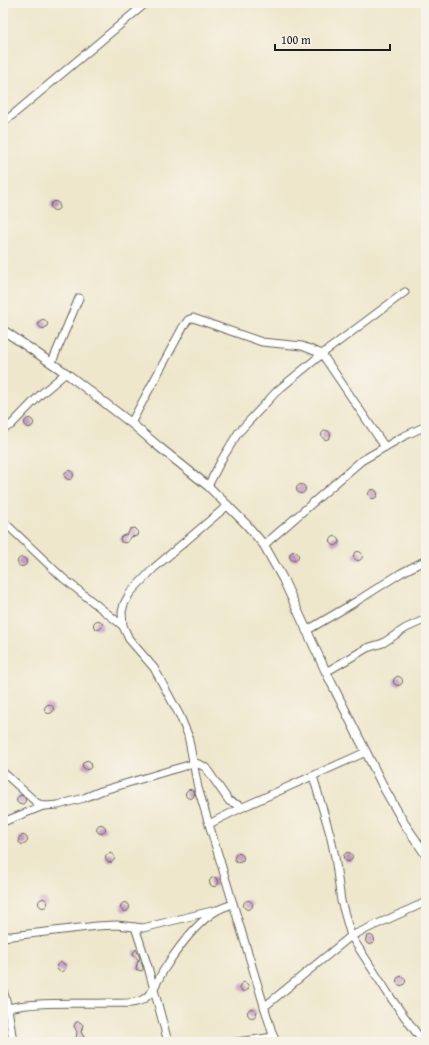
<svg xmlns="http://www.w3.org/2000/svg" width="429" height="1045" font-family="'Gentium Book Plus',serif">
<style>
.building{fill:#c196c0}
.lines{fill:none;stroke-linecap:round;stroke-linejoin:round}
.minor-casing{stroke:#66635a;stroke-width:9}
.tertiary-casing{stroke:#66635a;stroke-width:10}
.minor{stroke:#fff;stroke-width:7}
.tertiary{stroke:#fff;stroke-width:8}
</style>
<rect width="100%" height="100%" fill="#f7f3e8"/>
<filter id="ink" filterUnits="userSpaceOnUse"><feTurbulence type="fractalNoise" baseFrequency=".025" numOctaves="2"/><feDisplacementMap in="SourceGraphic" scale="8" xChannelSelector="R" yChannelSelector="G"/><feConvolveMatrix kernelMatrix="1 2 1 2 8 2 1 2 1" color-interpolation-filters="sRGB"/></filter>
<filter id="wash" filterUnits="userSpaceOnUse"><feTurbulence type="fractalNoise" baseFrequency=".012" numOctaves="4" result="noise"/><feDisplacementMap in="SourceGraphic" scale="16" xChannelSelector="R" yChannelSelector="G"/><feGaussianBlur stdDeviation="0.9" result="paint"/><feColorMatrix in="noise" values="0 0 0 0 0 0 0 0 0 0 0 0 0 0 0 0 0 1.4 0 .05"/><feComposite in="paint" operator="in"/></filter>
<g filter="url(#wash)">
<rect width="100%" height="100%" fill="#eee7cc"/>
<g id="blocks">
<g class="building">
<circle cx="55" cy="206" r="4.5"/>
<circle cx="43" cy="324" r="4.5"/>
<circle cx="29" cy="423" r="4.5"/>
<circle cx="326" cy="435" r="4.5"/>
<circle cx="69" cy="475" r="4.5"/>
<circle cx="301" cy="489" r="4.5"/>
<circle cx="373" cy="494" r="4.5"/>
<path d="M 135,528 L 138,531 L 137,536 L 130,537 L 127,543 L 121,542 L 120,538 L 122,536 L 128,534 L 130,529 Z"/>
<circle cx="335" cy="541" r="4.5"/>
<circle cx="358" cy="556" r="4.5"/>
<circle cx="294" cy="556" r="4.5"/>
<circle cx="22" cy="562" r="4.5"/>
<circle cx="98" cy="625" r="4.5"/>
<circle cx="398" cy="681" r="4.5"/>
<circle cx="49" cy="709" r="4.5"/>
<circle cx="87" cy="765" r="4.5"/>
<circle cx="190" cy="794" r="4.5"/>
<circle cx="21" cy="800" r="4.5"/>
<circle cx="101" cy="829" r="4.5"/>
<circle cx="23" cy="840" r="4.5"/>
<circle cx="348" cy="857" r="4.5"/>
<circle cx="239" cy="858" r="4.5"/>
<circle cx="110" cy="858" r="4.5"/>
<circle cx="214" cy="882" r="4.5"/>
<circle cx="43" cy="903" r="4.5"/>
<circle cx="248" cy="905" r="4.5"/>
<circle cx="125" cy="907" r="4.5"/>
<circle cx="370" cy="940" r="4.5"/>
<path d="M 136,949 L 140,958 L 139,960 L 133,955 L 133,953 Z"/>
<path d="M 138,960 L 141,962 L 143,968 L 143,970 L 141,971 L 136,969 Z"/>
<circle cx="61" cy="967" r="4.5"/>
<circle cx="401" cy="981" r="4.5"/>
<circle cx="244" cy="987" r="4.5"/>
<circle cx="252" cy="1013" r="4.5"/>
<path d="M 76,1022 L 80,1022 L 83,1025 L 81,1032 L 84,1037 L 81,1041 L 76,1039 L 77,1032 L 74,1026 Z"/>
</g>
</g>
</g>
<g filter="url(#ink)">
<use href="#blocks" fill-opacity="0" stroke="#66635a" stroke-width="1"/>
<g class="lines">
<g class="minor-casing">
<g id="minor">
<path d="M 3,123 L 146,3"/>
<path d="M 52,362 L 79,298"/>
<path d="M 131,423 L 183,327 L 188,320 L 193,318 L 262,342 L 302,346 L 322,354 L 385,447"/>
<path d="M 3,429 L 11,425 L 41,394 L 66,373"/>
<path d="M 208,486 L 222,459 L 238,433 L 277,391 L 322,354 L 405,292"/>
<path d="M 228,505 L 154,568 L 130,593 L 124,604 L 122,612 L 123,626 L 129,639 L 154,668 L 180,716 L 188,735 L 198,788 L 275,1042"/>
<path d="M 3,521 L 63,578 L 123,626"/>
<path d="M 264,545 L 361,461 L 404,436 L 426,426"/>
<path d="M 306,631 L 357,601 L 401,573 L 426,560"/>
<path d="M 326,672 L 367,648 L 383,643 L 406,628 L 426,619"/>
<path d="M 3,772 L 37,803 L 45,806 L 58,805 L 84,798 L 101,791 L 171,770 L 196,763 L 203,766 L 206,768 L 229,801 L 243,807"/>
<path d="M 313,776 L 330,834 L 335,857 L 341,901 L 351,936 L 391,998 L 423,1042"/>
<path d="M 3,822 L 43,806"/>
<path d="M 209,824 L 243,807 L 366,752"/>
<path d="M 135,927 L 148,967 L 168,1042"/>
<path d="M 3,937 L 97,926 L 117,925 L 143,928 L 216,910"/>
<path d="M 3,990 L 8,1008 L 13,1042"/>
<path d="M 264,1007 L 351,936 L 426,902"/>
<path d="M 8,1008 C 40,1001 73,1004 106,1003 C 117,1003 132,1005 142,1000 C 154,994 158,978 165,968 C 178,948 197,921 218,910 C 223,907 228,906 233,904"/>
<path d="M 236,1042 L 274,1037"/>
</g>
</g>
<g class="tertiary-casing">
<path id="tertiary" d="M 3,330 L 66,373 L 131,423 L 158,446 L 208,486 L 246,524 L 264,545 L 283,579 L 326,672 L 384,788 L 404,823 L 426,855"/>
</g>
<use href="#minor" class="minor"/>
<use href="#tertiary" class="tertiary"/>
</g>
</g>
<rect width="429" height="1045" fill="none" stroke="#f7f3e8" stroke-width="16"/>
<path d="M275 44v6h115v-6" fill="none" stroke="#1c1c1c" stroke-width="2"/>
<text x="281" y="44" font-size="12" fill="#1c1c1c" stroke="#f7f3e8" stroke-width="3" paint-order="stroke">100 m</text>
</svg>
